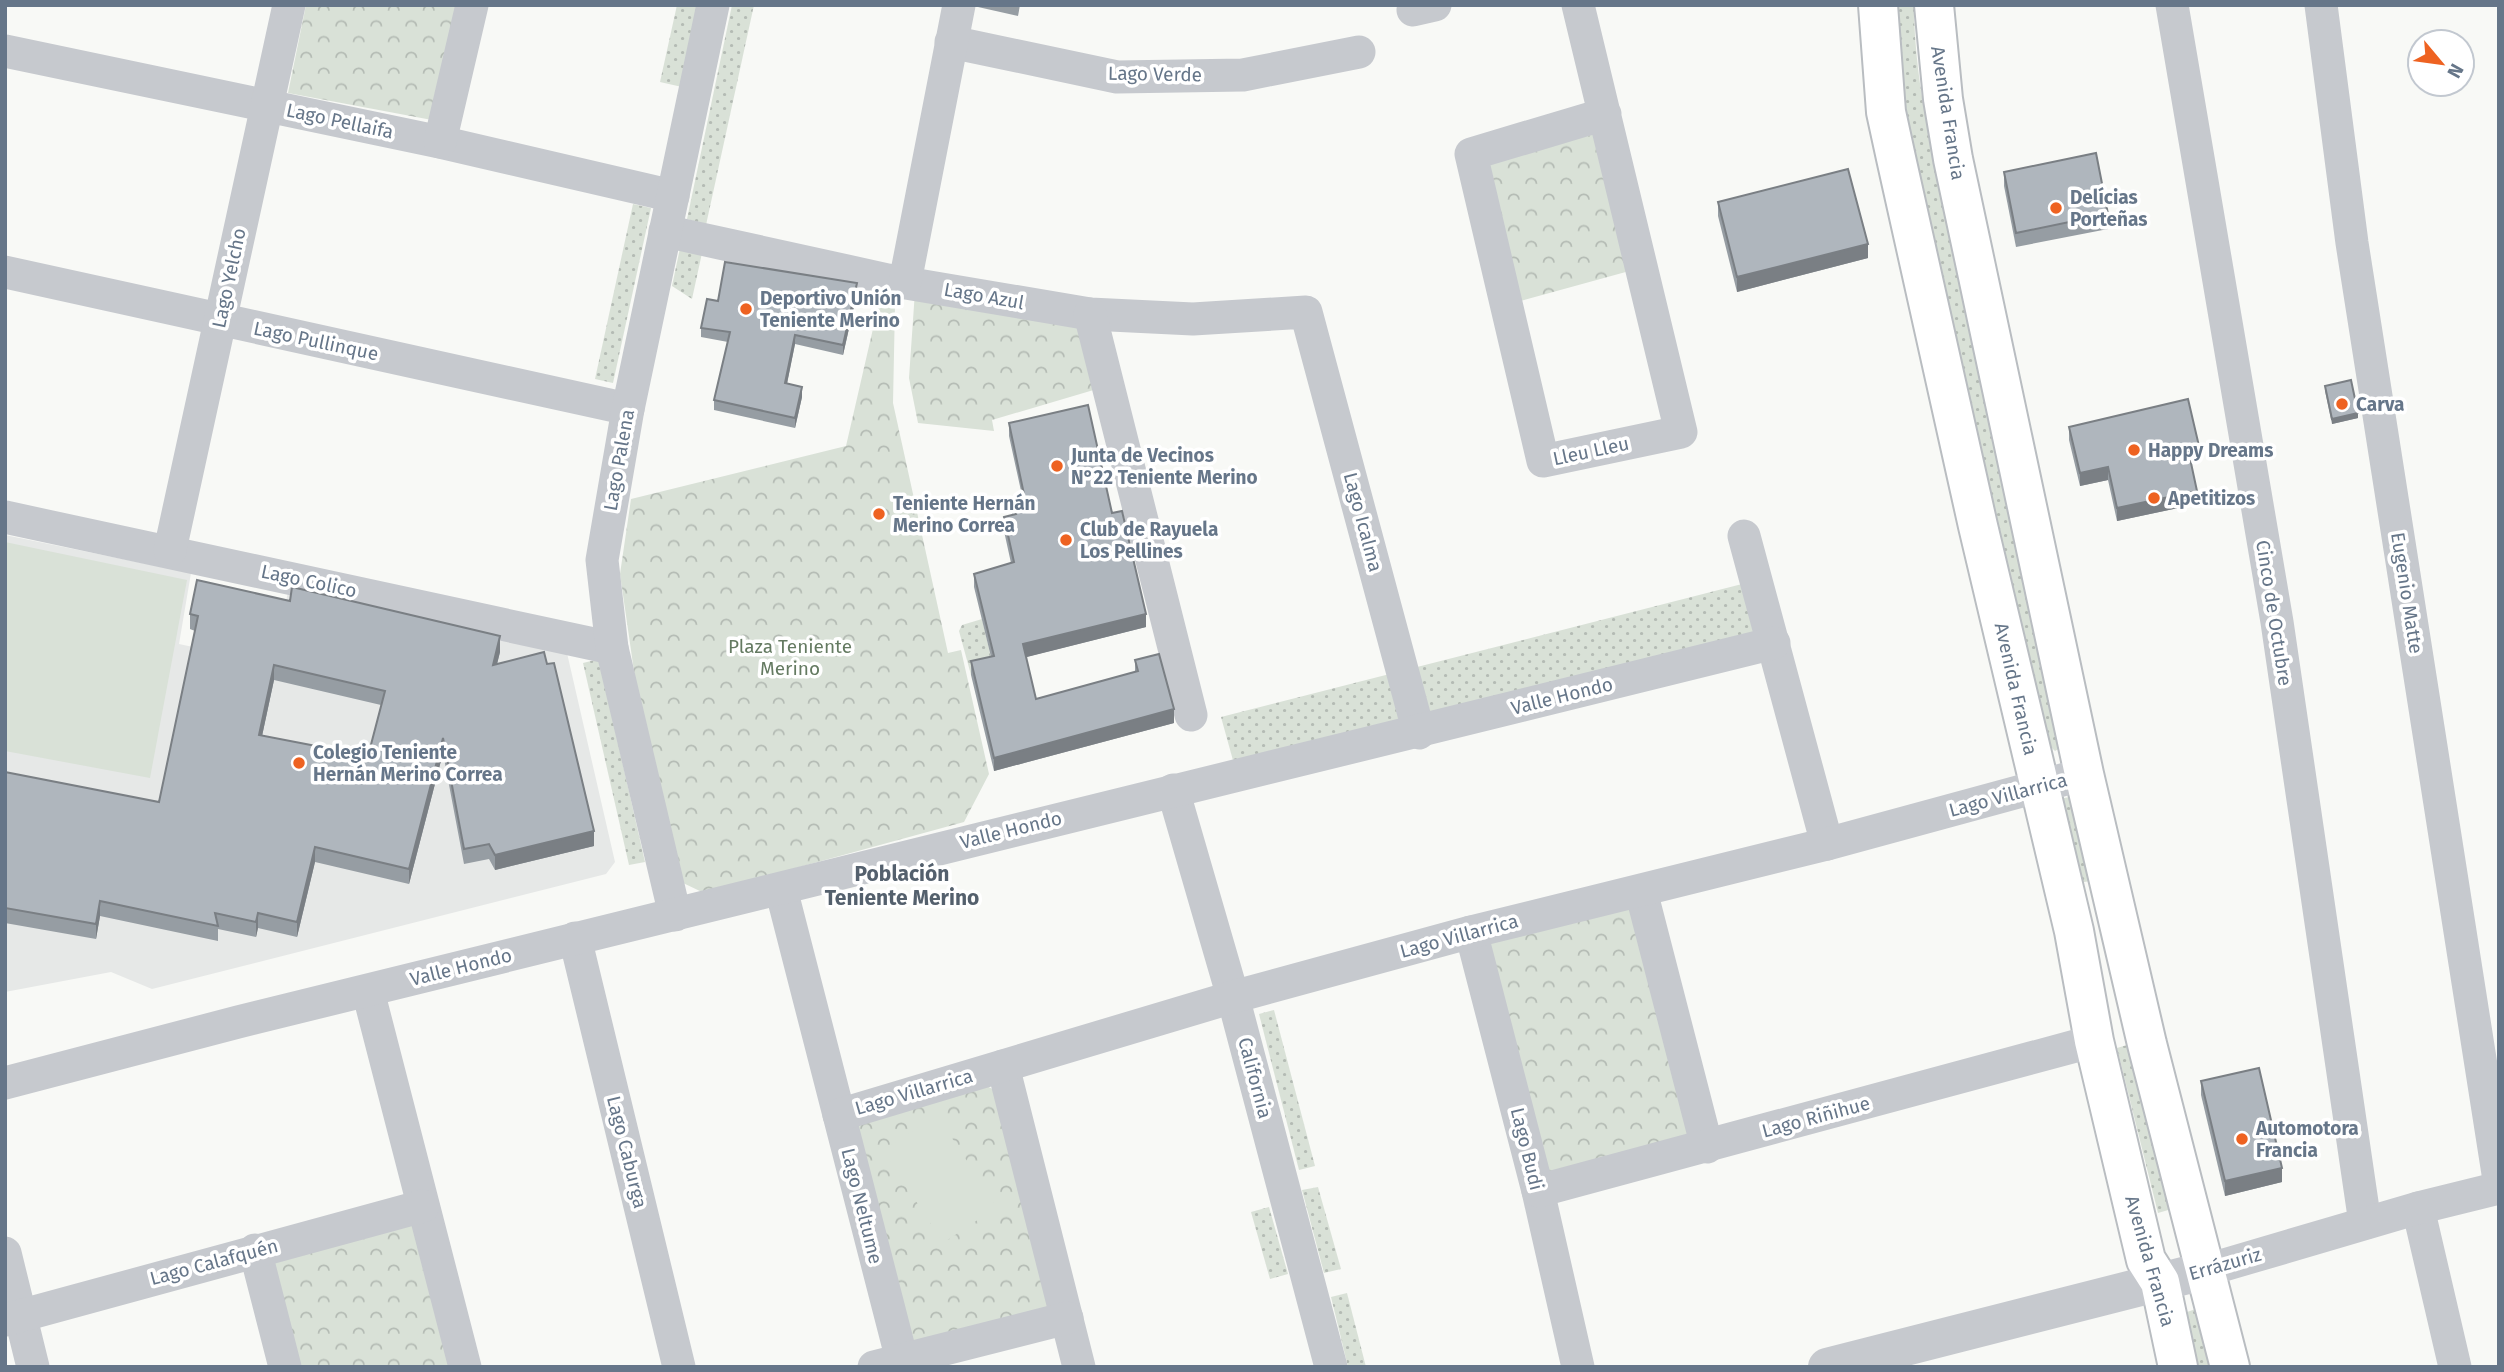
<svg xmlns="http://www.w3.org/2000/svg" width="2504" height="1372" font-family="'Fira Sans',sans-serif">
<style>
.built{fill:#e6e8e7}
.grass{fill:url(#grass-dots)}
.park{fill:url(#park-crowns)}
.pitch{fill:#d9e1d7}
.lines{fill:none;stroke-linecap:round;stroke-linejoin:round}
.primary-casing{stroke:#b9bdc1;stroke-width:42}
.minor{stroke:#c6c9ce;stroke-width:33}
.tertiary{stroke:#c6c9ce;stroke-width:38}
.primary{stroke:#fff;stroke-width:38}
.wall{fill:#969da3;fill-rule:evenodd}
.shaded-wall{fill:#7a7f84}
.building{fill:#afb6bd;stroke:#7a7f84;stroke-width:2;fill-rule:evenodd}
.poi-dot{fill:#ee6221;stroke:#fff;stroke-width:2.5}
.labels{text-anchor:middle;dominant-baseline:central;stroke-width:7;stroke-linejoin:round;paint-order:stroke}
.street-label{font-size:19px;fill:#667689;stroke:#fff}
.poi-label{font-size:19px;font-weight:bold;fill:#667689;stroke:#fff;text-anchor:start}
.park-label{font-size:19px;fill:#647a61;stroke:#fff}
.neighbourhood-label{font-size:21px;font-weight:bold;fill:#54606d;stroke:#fff}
</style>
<defs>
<pattern id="grass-dots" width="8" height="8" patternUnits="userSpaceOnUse" patternTransform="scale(1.75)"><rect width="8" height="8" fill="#d9e1d7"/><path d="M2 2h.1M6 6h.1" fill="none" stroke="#b4bbb4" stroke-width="1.8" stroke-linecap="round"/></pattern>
<pattern id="park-crowns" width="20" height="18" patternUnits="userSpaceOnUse" patternTransform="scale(1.75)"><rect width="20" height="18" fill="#d9e1d7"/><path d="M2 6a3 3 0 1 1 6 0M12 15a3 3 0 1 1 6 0" fill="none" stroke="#b4bbb4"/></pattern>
</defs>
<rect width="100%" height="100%" fill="#f8f9f6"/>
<path class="built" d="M 5,535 L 191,573 L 179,644 L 272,664 L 288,592 L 567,653 L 615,862 L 606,874 L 152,989 L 111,972 L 5,992 Z"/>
<g class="grass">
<path d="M 677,5 L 700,5 L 682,87 L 660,82 Z"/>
<path d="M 732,5 L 754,5 L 706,225 L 687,219 Z"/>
<path d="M 1893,5 L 1914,5 C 1914,89 1938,174 1955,256 C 1988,417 2025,577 2064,737 L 2063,746 L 2055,751 L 2046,742 L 1906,128 Z"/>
<path d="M 633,204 L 651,208 L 613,383 L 595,379 Z"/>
<path d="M 680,248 L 702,253 L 692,299 L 672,286 Z"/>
<path d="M 1746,583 L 1756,634 L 1234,764 L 1221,717 Z"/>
<path d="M 982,619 L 994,670 L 971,675 L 959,631 L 962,625 Z"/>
<path d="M 599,659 L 645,862 L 629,865 L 583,663 Z"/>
<path d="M 2075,796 L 2097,880 L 2078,883 L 2059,799 Z"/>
<path d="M 1274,1010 L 1315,1166 L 1299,1170 L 1259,1014 Z"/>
<path d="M 2134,1043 L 2175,1208 L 2158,1213 L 2117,1048 Z"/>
<path d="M 1318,1187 L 1341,1269 L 1324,1273 L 1302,1190 Z"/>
<path d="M 1269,1207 L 1288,1274 L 1270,1279 L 1251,1212 Z"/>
<path d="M 1347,1293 L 1366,1367 L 1348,1367 L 1331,1297 Z"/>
<path d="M 2199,1308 L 2215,1367 L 2199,1367 L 2184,1313 Z"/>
</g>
<g class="park">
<path d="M 306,5 L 460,5 L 432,120 L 288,93 Z"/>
<path d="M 1599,127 L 1633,270 L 1513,303 L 1484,163 Z"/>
<path d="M 915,291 L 1082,323 L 1097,389 L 992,420 L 994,431 L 918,423 L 909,378 Z"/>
<path d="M 895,305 L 893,403 L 948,653 L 961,650 L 989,774 L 964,822 L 704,893 L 681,882 L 636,685 L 620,574 L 631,499 L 846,446 L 878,307 Z"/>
<path d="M 1633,903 L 1694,1144 L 1544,1180 L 1483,939 Z"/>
<path d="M 987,1086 L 1003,1095 L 1057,1310 L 907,1349 L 848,1122 Z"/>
<path d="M 415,1220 L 453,1367 L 300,1367 L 272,1262 Z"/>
</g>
<g class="pitch">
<path d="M 5,542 L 187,580 L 150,778 L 5,751 Z"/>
<path d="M 937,1115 L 997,1207 L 943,1243 L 883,1150 Z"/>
</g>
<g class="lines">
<g class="primary-casing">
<g id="primary">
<path d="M 1878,5 L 1886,112 L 1896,158 L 1978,526 L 2074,931 L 2094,1041 L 2146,1260 L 2160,1282 L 2178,1367"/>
<path d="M 1934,5 L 1943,99 L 1953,159 L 2084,774 L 2147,1044 L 2230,1367"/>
</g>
</g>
<g class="minor">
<path d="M 1578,5 L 1681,432 L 1543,461 L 1471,154 L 1605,114"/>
<path d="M 2172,5 L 2277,622 L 2365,1223"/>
<path d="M 2321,5 L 2352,243 L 2499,1180"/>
<path d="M 1413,10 L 1435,5"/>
<path d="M 951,42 L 1117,77 L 1243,75 L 1359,52"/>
<path d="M 5,51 L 440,142 L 673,196"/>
<path d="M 440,142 L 472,5"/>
<path d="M 665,231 L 888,280 L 1090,314 L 1193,319 L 1306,312 L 1419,733"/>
<path d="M 5,272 L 628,409"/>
<path d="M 905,282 L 959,5"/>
<path d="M 1090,314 L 1191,715"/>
<path d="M 5,517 L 612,648"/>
<path d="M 1744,536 L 1827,844"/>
<path d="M 170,550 L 289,5"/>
<path d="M 1173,790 L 1233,997 L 1331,1367"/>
<path d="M 781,889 L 902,1360"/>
<path d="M 1641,891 L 1707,1147"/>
<path d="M 675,915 L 612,648 L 602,560 L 628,409 L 713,5"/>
<path d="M 1471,932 L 1538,1191 L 1578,1367"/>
<path d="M 575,938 L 679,1367"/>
<path d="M 368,991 L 465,1367"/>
<path d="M 1003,1066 L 1079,1367"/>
<path d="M 5,1083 L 238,1022 L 1774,643"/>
<path d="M 839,1115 L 1233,997 L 1471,932 L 1827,844 L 2084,774"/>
<path d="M 1538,1191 L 2094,1041"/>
<path d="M 2418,1208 L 2455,1367"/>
<path d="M 255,1250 L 285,1367"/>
<path d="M 5,1253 L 33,1367"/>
<path d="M 2207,1270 L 2418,1208 L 2499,1188"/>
<path d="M 5,1320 L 423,1206"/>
<path d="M 874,1367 L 1067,1318"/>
</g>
<path class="tertiary" d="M 1827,1367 L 2207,1270"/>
<use href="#primary" class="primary"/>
</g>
<g class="wall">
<path d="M 978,5 L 1020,5 L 1018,16 L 978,7 Z"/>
<path d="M 2004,172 L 2108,214 L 2108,229 L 2016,247 L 2004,186 Z"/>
<path d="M 1718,202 L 1868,258 L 1737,292 L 1718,216 Z"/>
<path d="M 857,293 L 843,355 L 795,344 L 787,384 L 802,397 L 795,428 L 714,410 L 714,400 L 728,342 L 701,337 L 701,328 L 718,301 Z"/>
<path d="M 2325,386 L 2358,418 L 2332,424 L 2325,391 Z"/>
<path d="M 1009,423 L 1112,513 L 1146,627 L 1026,657 L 1036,699 L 1135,672 L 1135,660 L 1174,723 L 994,771 L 971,675 L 971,661 L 991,657 L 974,587 L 974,574 L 1011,563 L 1004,531 L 1004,517 L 1012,515 L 1012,502 L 1023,500 L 1009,436 Z"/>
<path d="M 2069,427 L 2199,459 L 2191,461 L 2197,504 L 2117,521 L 2108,480 L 2080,486 L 2069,440 Z"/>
<path d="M 190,614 L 500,652 L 497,664 L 594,846 L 495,870 L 489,859 L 464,864 L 443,753 L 409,884 L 315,862 L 297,937 L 258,928 L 256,937 L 218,929 L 218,941 L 100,916 L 96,939 L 5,923 L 5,772 L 159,802 L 195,631 L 190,629 ZM 274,680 L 381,705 L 368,756 L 262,736 Z"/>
<path d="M 2201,1081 L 2282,1182 L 2225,1196 L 2201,1095 Z"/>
</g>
<g class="shaded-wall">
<path d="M 1868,244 L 1868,258 L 1737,292 L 1737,277 Z"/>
<path d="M 857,283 L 857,293 L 843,355 L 843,345 Z"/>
<path d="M 795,335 L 795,344 L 785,393 L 785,383 Z"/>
<path d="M 802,387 L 802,397 L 795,428 L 795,418 Z"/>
<path d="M 2358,413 L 2358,418 L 2332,424 L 2332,419 Z"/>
<path d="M 2199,446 L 2199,459 L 2188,462 L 2188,449 Z"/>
<path d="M 2108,467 L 2108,480 L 2080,486 L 2080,473 Z"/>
<path d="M 2197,491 L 2197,504 L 2117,521 L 2117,508 Z"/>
<path d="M 1146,614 L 1146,627 L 1023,658 L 1023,644 Z"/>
<path d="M 500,636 L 500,652 L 493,680 L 493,665 Z"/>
<path d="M 274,665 L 274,680 L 259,750 L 259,735 Z"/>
<path d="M 1174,709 L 1174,723 L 994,771 L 994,758 Z"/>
<path d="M 443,738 L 443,753 L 409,884 L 409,869 Z"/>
<path d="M 594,831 L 594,846 L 495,870 L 495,855 Z"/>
<path d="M 315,847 L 315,862 L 297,937 L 297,922 Z"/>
<path d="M 100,901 L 100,916 L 96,939 L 96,924 Z"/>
<path d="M 258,913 L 258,928 L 256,937 L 256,922 Z"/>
<path d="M 2282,1168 L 2282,1182 L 2225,1196 L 2225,1181 Z"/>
</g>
<g class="building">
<path d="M 2096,153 L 2108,214 L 2016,233 L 2004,172 Z"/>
<path d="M 1848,169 L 1868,244 L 1737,277 L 1718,202 Z"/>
<path d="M 725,262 L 857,283 L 843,345 L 795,335 L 785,383 L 802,387 L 795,418 L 714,400 L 730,332 L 701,328 L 707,299 L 718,301 Z"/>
<path d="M 2351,380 L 2358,413 L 2332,419 L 2325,386 Z"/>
<path d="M 2188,399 L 2199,446 L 2188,449 L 2197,491 L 2117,508 L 2108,467 L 2080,473 L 2069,427 Z"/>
<path d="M 1088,405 L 1112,513 L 1122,511 L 1146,614 L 1023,644 L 1036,699 L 1138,671 L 1135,660 L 1159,654 L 1174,709 L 994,758 L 971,661 L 994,656 L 974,574 L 1014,562 L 1004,517 L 1016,514 L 1012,502 L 1025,499 L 1009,423 Z"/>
<path d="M 197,580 L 290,601 L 292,587 L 500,636 L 493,665 L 544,652 L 547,664 L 554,663 L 594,831 L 495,855 L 489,844 L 464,849 L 443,738 L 409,869 L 315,847 L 297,922 L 258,913 L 256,922 L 215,913 L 218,926 L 100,901 L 96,924 L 5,908 L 5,772 L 159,802 L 198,616 L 190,614 ZM 274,665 L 385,691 L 368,756 L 259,735 Z"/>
<path d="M 2259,1068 L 2282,1168 L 2225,1181 L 2201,1081 Z"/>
</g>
<g class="poi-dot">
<circle cx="2056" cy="208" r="7"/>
<circle cx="746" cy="309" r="7"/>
<circle cx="2342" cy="404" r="7"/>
<circle cx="2134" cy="450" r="7"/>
<circle cx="1057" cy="466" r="7"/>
<circle cx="2154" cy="498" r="7"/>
<circle cx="879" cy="514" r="7"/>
<circle cx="1066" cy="540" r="7"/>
<circle cx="299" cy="763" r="7"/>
<circle cx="2242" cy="1139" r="7"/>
</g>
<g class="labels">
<g class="street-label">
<text transform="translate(1155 74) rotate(1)">Lago Verde</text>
<text transform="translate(1948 113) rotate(81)">Avenida Francia</text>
<text transform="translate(340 121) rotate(12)">Lago Pellaifa</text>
<text transform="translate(229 278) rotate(-78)">Lago Yelcho</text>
<text transform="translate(984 296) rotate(10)">Lago Azul</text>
<text transform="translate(316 341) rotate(12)">Lago Pullinque</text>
<text transform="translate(1591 451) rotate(-12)">Lleu Lleu</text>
<text transform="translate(619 460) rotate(-80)">Lago Palena</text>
<text transform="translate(1363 522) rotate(75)">Lago Icalma</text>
<text transform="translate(309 581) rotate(12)">Lago Colico</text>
<text transform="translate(2407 593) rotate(81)">Eugenio Matte</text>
<text transform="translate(2274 613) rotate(81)">Cinco de Octubre</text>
<text transform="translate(2016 689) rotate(77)">Avenida Francia</text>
<text transform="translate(1562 696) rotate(-14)">Valle Hondo</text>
<text transform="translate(2008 795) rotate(-15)">Lago Villarrica</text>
<text transform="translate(1011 830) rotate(-14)">Valle Hondo</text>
<text transform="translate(1459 936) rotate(-15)">Lago Villarrica</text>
<text transform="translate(461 967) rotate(-14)">Valle Hondo</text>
<text transform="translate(1255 1078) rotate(75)">California</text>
<text transform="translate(914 1092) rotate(-16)">Lago Villarrica</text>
<text transform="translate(1816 1117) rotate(-15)">Lago Riñihue</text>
<text transform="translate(1527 1149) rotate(76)">Lago Budi</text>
<text transform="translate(627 1152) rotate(76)">Lago Caburga</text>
<text transform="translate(862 1206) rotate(76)">Lago Neltume</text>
<text transform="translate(2150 1261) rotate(74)">Avenida Francia</text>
<text transform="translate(214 1262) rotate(-15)">Lago Calafquén</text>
<text transform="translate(2225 1264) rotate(-16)">Errázuriz</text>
</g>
<g class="poi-label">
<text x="2070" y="197">Delícias<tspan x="2070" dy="22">Porteñas</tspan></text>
<text x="760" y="298">Deportivo Unión<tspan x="760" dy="22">Teniente Merino</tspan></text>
<text x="2356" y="404">Carva</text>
<text x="2148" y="450">Happy Dreams</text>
<text x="1071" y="455">Junta de Vecinos<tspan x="1071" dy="22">N°22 Teniente Merino</tspan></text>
<text x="2168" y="498">Apetitizos</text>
<text x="893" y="503">Teniente Hernán<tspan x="893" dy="22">Merino Correa</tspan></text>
<text x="1080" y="529">Club de Rayuela<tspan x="1080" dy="22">Los Pellines</tspan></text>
<text x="313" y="752">Colegio Teniente<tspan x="313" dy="22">Hernán Merino Correa</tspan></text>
<text x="2256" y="1128">Automotora<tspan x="2256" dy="22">Francia</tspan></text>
</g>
<g class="park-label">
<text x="790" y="646">Plaza Teniente<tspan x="790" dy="22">Merino</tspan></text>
</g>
<g class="neighbourhood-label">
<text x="902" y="874">Población<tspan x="902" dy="24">Teniente Merino</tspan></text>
</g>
</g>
<rect width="2504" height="1372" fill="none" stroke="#667689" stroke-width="14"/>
<g transform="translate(2441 63) rotate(119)"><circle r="33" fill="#ffffff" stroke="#c2c8d0" stroke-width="2"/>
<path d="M0-5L12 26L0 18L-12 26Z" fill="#ee6221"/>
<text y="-10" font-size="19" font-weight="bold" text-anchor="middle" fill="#667689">N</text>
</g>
</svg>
